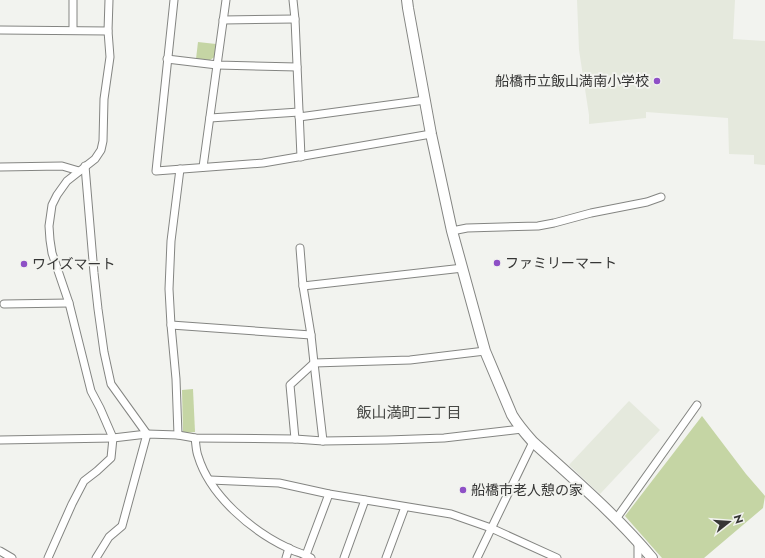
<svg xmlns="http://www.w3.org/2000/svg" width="765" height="558" font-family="Jost,'Noto Sans JP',sans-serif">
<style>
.built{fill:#e5e9dd}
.green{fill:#c5d5a4}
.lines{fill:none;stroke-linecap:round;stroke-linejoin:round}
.street-casing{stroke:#848582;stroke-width:9}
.secondary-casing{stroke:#848582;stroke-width:12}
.street{stroke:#fff;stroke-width:7}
.secondary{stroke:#fff;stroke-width:10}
.poi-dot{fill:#8e50c6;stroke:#f2f3ef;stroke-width:1.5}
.labels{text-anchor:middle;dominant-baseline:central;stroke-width:4;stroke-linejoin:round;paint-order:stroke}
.poi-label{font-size:14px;fill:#363635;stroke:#f2f3ef;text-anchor:start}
.neighbourhood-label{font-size:15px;fill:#474845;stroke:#f2f3ef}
</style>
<rect width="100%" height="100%" fill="#f2f3ef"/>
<g class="built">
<path d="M 577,0 L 735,0 L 733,39 L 765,41 L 765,165 L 754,164 L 754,155 L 729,154 L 728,118 L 646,112 L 646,118 L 589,124 L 589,115 L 579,50 Z"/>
<path d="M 629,401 L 660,430 L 600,494 L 569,465 Z"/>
</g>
<g class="green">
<path d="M 198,42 L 216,44 L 216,56 L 210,60 L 196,59 Z"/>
<path d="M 193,389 L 195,432 L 183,433 L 182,390 Z"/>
<path d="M 702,416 L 746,474 L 765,496 L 763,508 L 704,558 L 662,558 L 625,516 Z"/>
</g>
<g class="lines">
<g class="street-casing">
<g id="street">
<path d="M 174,0 L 156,171 L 263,163 L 431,134"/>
<path d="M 293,0 L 295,19 L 301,157"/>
<path d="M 223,20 L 295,19"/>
<path d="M 0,30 L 108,31"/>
<path d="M 73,30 L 73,0"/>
<path d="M 167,59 L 217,65 L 297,67"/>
<path d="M 299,117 L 425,100"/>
<path d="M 210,118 L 299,112"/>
<path d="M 85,166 L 94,273 L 98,309 L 104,352 L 111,384 L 147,434 L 122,526 L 109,537 L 96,558"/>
<path d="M 0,167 L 62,166 L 79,171"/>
<path d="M 203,167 L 226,0"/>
<path d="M 452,231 L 467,228 L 538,226 L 554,223 L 591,213 L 647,202 L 661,197"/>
<path d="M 300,248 L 303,286 L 311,335 L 314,363 L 323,441"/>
<path d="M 303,286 L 463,268"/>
<path d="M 4,304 L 69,303"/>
<path d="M 171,325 L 311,335"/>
<path d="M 178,435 L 176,379 L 171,325 L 169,289 L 171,241 L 180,169"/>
<path d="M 195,438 C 196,444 196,451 198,456 C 210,496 252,531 288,548 C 296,552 304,554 311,558"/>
<path d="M 295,439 L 290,385 L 314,363 L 410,360 L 485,351"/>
<path d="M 0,440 L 113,438 L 147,434 L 178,435 L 195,438 L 295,439 L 323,441 L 387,440 L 444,438 L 522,429"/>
<path d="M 210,480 L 279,483 L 329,494 L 451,514 L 491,528 L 557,558"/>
<path d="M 616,519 L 697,405"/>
<path d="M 0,551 L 12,558"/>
<path d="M 306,555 L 329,494"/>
<path d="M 48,558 L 72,504 L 84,481 L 97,471 L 111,458 L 113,438 L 100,408 L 91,391 L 69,303 L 52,253 L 50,240 L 49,226 L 52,205 L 57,195 L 67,181 L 95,159 L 101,150 L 103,141 L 104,99 L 110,57 L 108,31 L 109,0"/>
<path d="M 286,558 L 289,548"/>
<path d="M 344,558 L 365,500"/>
<path d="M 386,558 L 405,507"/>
<path d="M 477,558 L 533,442"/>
<path d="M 638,558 L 638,541"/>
</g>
</g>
<g class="secondary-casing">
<path id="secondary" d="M 407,0 L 408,8 L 431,134 L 452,231 L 485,351 L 512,415 C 518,425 525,433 533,442 C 574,479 616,515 652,558"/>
</g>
<use href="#street" class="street"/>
<use href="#secondary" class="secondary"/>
</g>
<g class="poi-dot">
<circle cx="657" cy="81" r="4"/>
<circle cx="497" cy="263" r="4"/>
<circle cx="24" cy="264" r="4"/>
<circle cx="463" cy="490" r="4"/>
</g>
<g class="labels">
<g class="poi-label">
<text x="649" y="81" text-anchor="end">船橋市立飯山満南小学校</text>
<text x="505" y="263">ファミリーマート</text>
<text x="32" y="264">ワイズマート</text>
<text x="471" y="490">船橋市老人憩の家</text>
</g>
<g class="neighbourhood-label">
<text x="409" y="413">飯山満町二丁目</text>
</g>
</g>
<g transform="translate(729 522) rotate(73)" stroke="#f2f3ef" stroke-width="3" paint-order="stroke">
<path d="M0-3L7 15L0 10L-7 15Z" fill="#363635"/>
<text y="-6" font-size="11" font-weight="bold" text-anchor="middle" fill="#363635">N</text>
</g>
</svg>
